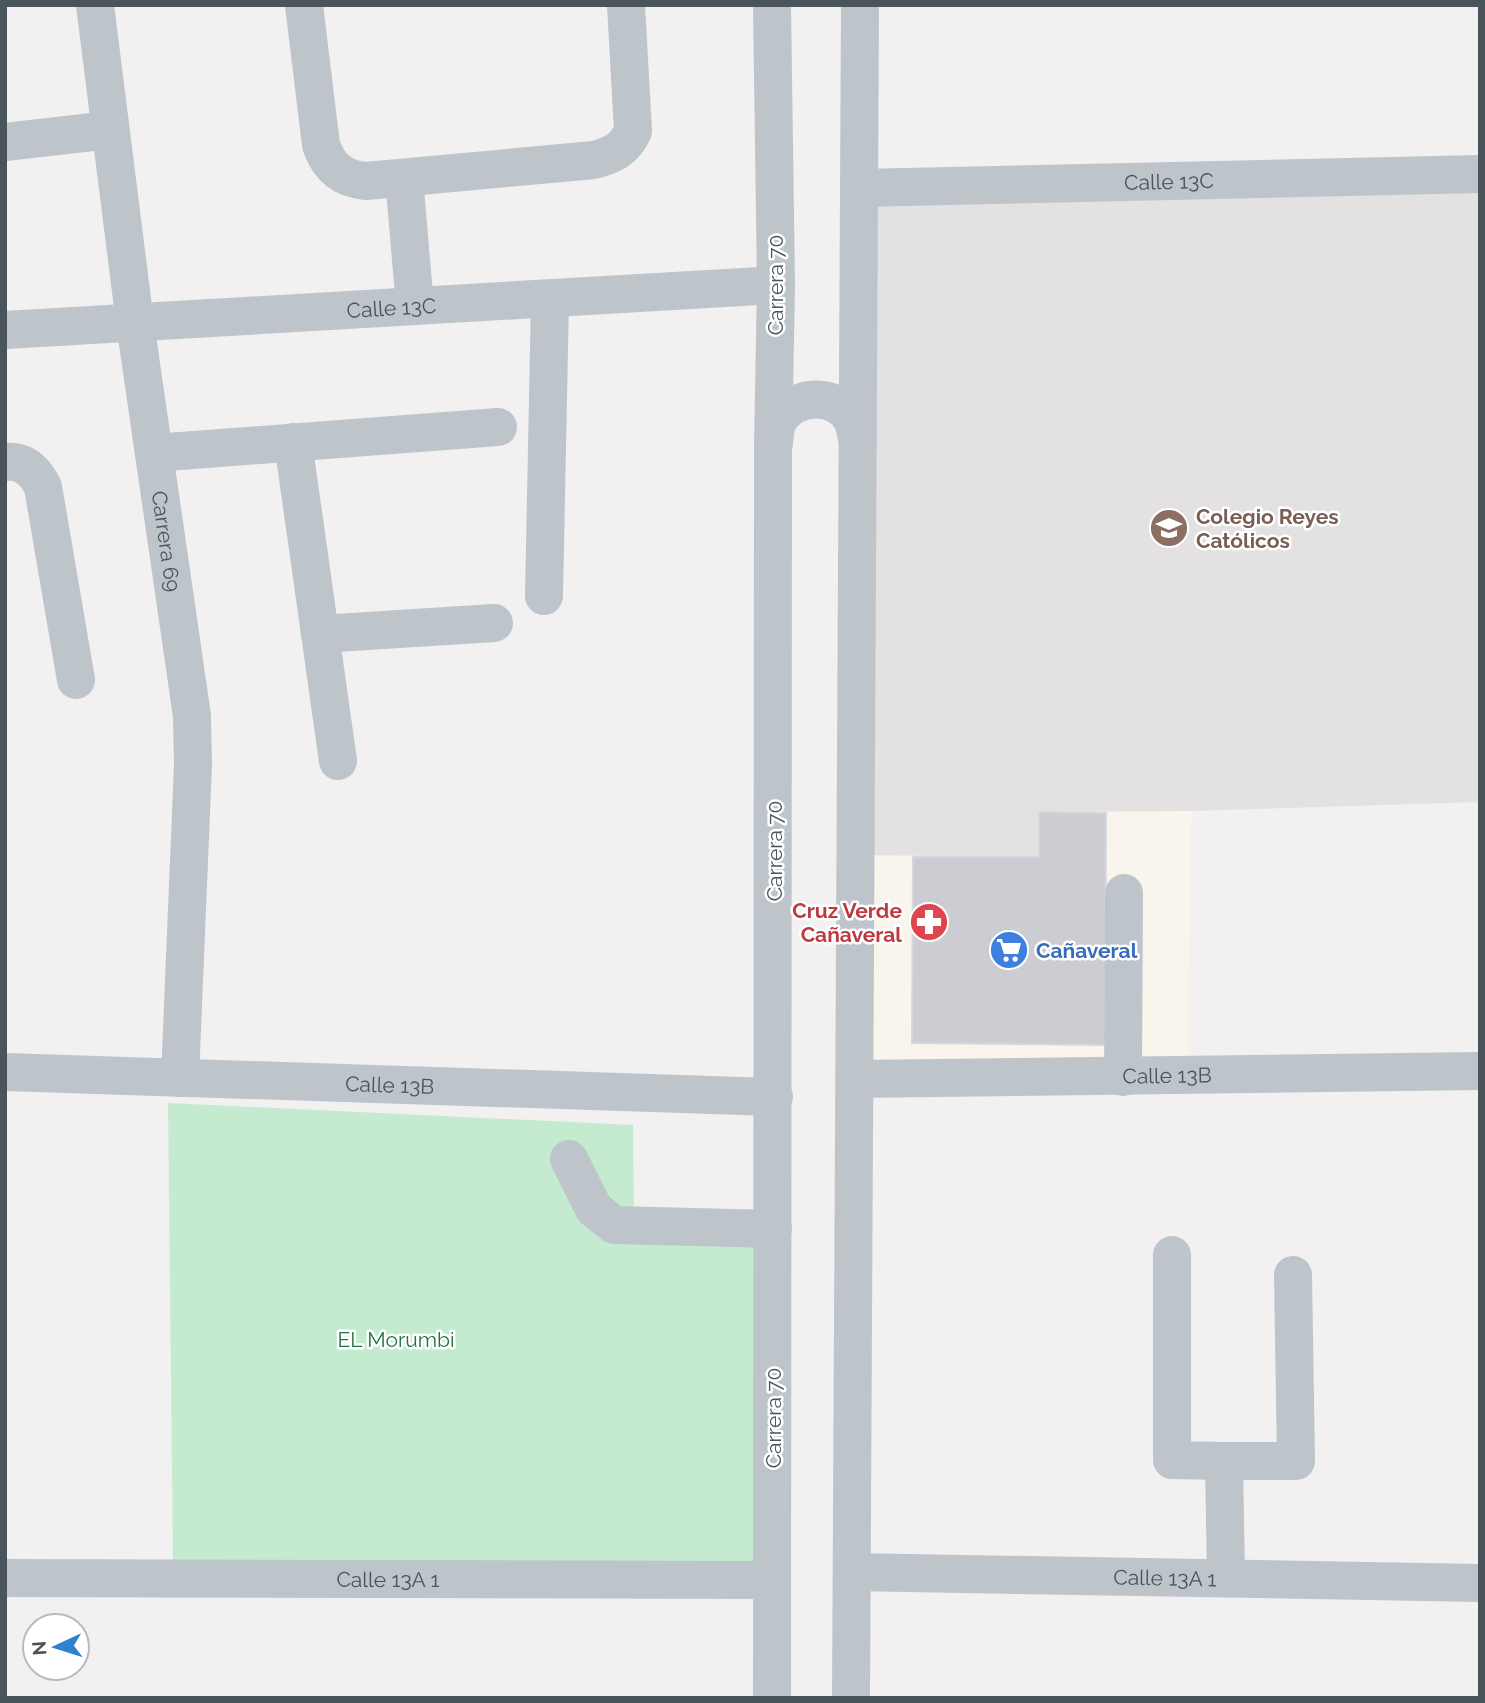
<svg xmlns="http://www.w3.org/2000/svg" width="1485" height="1703" font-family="Raleway,sans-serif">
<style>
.commercial{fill:#faf5ec}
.education{fill:#e3e1e1}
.green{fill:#c4eacf}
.building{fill:#cbcdd2;stroke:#d5d7da;stroke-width:2}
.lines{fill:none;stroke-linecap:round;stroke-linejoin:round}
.minor{stroke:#bdc5cb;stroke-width:38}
.labels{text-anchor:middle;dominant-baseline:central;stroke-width:5;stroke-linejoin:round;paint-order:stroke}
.street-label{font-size:21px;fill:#4a545b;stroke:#fff}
.education-label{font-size:21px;font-weight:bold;fill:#785e54;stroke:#fff;text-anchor:start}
.health-label{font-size:21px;font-weight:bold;fill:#be3a42;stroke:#fff;text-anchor:end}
.shop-label{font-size:21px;font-weight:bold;fill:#366cbe;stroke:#fff;text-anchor:start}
.park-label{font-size:21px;fill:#237345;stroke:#fff}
</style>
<rect width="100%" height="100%" fill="#f2f0f0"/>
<path class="commercial" d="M 1191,811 L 1188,1077 L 855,1079 L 856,855 L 1038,857 L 1039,812 Z"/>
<path class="education" d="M 1480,174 L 1480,802 L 1191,811 L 1040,812 L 1039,857 L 856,855 L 859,188 Z"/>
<path class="green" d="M 168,1103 L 633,1125 L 634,1240 L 757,1244 L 762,1567 L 173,1561 Z"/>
<path class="building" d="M 1039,812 L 1106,813 L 1105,1045 L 912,1043 L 913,857 L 1039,857 Z"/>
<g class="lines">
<g class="minor">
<path id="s1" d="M 95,5 L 135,323 L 192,716 L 193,765 L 180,1078"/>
<path d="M 304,5 L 321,145 C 329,168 342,179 366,181 L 594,160 C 613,155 625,149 633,131 L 626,5"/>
<path d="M 772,5 L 776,285 L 773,445 L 772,1698"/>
<path d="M 5,142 L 110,130"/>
<path d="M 404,178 L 415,306"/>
<path id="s2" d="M 859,188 L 1480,174"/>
<path id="s3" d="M 5,330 L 776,285"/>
<path d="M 293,442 L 338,761"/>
<path d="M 774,443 C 775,436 775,427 778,421 C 794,394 836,391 852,420 C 855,426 856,435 858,442"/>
<path d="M 154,453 L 498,427"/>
<path d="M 5,462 C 24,460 35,471 43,487 L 76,680"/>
<path d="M 544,596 L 550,299"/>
<path d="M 320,634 L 494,623"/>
<path id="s4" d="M 5,1072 L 774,1097"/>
<path d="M 1123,1077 L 1124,893"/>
<path id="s5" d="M 855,1079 L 1480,1071"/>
<path d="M 569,1159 L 594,1209 L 614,1225 L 773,1229"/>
<path d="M 1172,1255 L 1172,1460 L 1224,1461 L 1226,1578"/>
<path d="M 1224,1461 L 1296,1461 L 1293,1275"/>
<path id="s6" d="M 852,1572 L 1480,1583"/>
<path id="s7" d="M 5,1578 L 772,1580"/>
<path d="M 851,1698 L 860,5"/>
</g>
</g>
<defs>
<g id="school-disc" transform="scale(2.0125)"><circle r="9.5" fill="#8d6e63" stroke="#fff"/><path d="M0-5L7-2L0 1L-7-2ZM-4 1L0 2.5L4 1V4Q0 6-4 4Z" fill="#fff"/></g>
<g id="pharmacy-disc" transform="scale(2.0125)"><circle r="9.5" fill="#e0444e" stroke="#fff"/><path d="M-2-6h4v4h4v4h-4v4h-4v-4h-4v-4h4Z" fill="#fff"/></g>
<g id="supermarket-disc" transform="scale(2.0125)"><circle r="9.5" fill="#3f7fe0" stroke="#fff"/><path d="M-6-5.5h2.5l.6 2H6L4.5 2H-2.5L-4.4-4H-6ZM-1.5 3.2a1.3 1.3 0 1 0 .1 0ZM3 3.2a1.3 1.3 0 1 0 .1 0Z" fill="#fff"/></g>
</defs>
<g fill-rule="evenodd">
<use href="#school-disc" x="1169" y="528"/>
<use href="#pharmacy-disc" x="929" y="922"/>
<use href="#supermarket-disc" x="1009" y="950"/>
</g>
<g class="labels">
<g class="street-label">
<text stroke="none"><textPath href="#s2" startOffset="310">Calle 13C</textPath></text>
<text transform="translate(775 285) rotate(-90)">Carrera 70</text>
<text stroke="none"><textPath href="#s3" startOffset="387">Calle 13C</textPath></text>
<text stroke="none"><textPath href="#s1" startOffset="541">Carrera 69</textPath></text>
<text transform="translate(774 851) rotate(-90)">Carrera 70</text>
<text stroke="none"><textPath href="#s5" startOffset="312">Calle 13B</textPath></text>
<text stroke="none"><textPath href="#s4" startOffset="385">Calle 13B</textPath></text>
<text transform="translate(773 1418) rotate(-90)">Carrera 70</text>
<text stroke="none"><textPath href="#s6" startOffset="313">Calle 13A 1</textPath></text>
<text stroke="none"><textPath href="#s7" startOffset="383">Calle 13A 1</textPath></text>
</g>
<g class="education-label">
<text x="1196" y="516">Colegio Reyes<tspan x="1196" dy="24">Católicos</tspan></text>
</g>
<g class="health-label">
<text x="902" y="910">Cruz Verde<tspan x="902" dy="24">Cañaveral</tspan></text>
</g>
<g class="shop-label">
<text x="1036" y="950">Cañaveral</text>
</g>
<g class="park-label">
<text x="396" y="1339">EL Morumbi</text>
</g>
</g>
<rect width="1485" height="1703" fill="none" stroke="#4a545b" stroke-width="14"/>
<g transform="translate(56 1647) rotate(266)"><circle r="33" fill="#ffffff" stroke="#b7bbbd" stroke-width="2"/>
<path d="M0-5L12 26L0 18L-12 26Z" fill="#3081cb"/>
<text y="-10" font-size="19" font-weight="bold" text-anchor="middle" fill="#4a545b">N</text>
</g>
</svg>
